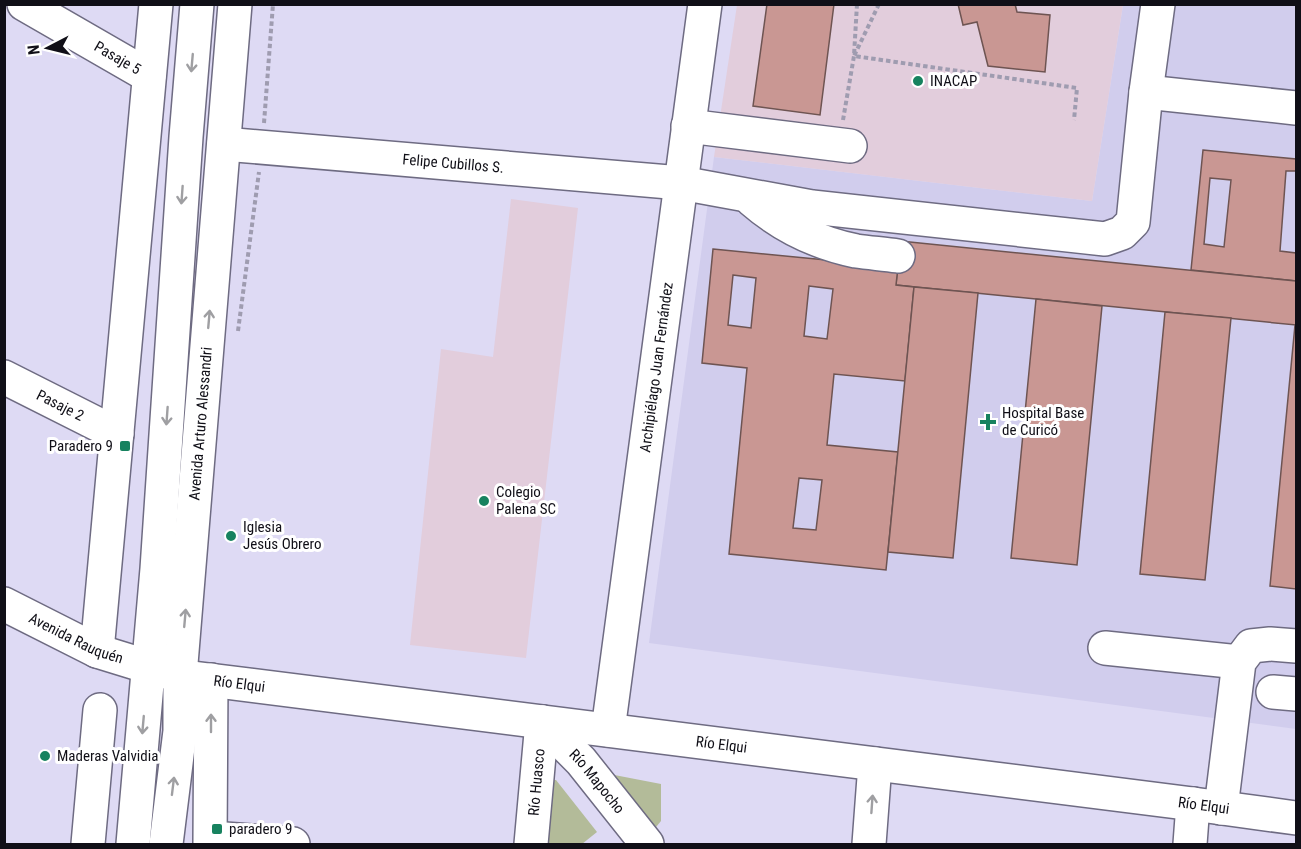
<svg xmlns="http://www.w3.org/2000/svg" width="1301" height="849" font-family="'Roboto Condensed',sans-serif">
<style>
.built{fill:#d1cded}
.education{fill:#e2cddc}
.green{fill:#b3bb99}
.building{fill:#c99793;stroke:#6e5452;stroke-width:1.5;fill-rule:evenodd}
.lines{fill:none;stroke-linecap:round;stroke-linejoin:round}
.minor-casing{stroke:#6e6b82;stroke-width:36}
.major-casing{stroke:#6e6b82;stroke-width:36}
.path{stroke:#9f9cb0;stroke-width:4;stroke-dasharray:4.5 3;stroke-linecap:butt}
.minor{stroke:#fff;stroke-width:33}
.major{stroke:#fff;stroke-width:33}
.oneway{stroke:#9f9fa2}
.poi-dot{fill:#17825f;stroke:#fff;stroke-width:2}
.labels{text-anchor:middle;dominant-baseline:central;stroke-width:6;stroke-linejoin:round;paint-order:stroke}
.street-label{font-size:15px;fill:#100f17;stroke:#fff}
.poi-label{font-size:15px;fill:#100f17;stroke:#fff;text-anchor:start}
</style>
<rect width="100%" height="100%" fill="#dedaf4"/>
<path class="built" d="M 1123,5 L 1296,5 L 1296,729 L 649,643 L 714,157 L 1092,201 Z"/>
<g class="education">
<path d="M 737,5 L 1123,5 L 1092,201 L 714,157 Z"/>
<path d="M 511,199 L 578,208 L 526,658 L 410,645 L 441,349 L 493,357 Z"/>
</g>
<g class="green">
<path d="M 604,773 L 661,784 L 661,821 L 647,838 Z"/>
<path d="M 544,780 L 556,780 L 597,832 L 582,844 L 535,844 Z"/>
</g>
<g class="building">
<path d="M 767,4 L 834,4 L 820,115 L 753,106 Z"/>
<path d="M 958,4 L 1015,4 L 1017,12 L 1050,15 L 1045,72 L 988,66 L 977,22 L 963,25 Z"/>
<path d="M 1203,150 L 1296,159 L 1296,171 L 1286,171 L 1280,251 L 1296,253 L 1296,281 L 1191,270 ZM 1210,178 L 1231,180 L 1224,247 L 1204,244 Z"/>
<path d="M 900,241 L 1296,281 L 1296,325 L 896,285 Z"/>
<path d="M 713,249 L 898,267 L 896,285 L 914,287 L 905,381 L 834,374 L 827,445 L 898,452 L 886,570 L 729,554 L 747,368 L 702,363 ZM 733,275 L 756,278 L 751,328 L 728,325 ZM 809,286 L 833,289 L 827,339 L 804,336 ZM 799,478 L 822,480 L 816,530 L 793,528 Z"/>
<path d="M 914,287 L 978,293 L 953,558 L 888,552 Z"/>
<path d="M 1036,299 L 1102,306 L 1077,565 L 1011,558 Z"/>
<path d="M 1165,312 L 1231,318 L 1205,580 L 1140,574 Z"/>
<path d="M 1295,325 L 1296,325 L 1296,589 L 1270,586 Z"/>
</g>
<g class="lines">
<g class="minor-casing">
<g id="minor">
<path id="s1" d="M 24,4 L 149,76"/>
<path d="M 1146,92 L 1296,108"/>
<path d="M 688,126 L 850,146"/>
<path id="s2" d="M 224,144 L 681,183 L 812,207 L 1105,239 L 1122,233 L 1133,222 L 1146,92 L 1158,4"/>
<path d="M 752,200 C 782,226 817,243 856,251 C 870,253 884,254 898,256"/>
<path id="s3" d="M 4,377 L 117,434"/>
<path d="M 1105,648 L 1239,662"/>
<path d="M 97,651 L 156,4"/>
<path id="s4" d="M 153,668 L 180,676 L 193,678 L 1193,804 L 1296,818"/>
<path d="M 1273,692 L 1296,694"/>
<path id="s5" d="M 542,722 L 581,761 L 647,844"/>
<path id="s6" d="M 608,730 L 705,4"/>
<path d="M 1221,808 L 1239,662 L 1251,646 L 1270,644 L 1296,646"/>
<path d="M 211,838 L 293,844"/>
<path d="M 88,844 L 100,710"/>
<path d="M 210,844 L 211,680"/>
<path id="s7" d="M 531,844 L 542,722"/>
<path d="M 869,844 L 875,764"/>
<path d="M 1190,844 L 1193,804"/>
</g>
</g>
<g class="major-casing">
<g id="major">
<path id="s8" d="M 4,604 L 97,651 L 149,667"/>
<path d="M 133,844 L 157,569 L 186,137 L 197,4"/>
<path id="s9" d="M 166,844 L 180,731 L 180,676 L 235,4"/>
</g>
</g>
<g class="path">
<path d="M 879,4 L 854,56 L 1077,88 L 1074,120"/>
<path d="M 843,120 L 854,56 L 857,4"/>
<path d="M 264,123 L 273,4"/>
<path d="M 238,331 L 259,172"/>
</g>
<use href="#minor" class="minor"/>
<use href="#major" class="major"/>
</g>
<defs><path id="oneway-shaft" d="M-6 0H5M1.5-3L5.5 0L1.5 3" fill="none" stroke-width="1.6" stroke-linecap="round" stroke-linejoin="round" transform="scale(1.5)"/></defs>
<g class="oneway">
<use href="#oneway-shaft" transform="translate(192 63) rotate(95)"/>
<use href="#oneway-shaft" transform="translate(182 195) rotate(94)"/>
<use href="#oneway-shaft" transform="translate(209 319) rotate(-85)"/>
<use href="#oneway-shaft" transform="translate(167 416) rotate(94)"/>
<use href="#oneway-shaft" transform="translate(185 618) rotate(-85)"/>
<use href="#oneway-shaft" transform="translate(211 723) rotate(-90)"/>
<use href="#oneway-shaft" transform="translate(143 725) rotate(95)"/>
<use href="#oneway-shaft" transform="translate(173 786) rotate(-83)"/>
<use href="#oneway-shaft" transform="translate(872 804) rotate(-86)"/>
</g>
<g class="poi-dot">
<circle cx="918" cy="81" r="6"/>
<path d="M985 413h6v6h6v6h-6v6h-6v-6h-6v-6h6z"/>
<rect x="119" y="440" width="12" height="12" rx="3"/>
<circle cx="484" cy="501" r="6"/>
<circle cx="231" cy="536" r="6"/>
<circle cx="45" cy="756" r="6"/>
<rect x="211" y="823" width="12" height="12" rx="3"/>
</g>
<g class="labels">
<g class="street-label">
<text stroke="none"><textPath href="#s1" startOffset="108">Pasaje 5</textPath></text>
<text stroke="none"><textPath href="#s2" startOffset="230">Felipe Cubillos S.</textPath></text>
<text stroke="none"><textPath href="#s6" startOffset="366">Archipiélago Juan Fernández</textPath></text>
<text stroke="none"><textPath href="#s3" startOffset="63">Pasaje 2</textPath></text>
<text stroke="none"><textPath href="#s9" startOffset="422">Avenida Arturo Alessandri</textPath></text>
<text stroke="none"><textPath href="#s8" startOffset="80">Avenida Rauquén</textPath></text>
<text stroke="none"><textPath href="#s4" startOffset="88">Río Elqui</textPath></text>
<text stroke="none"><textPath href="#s4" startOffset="574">Río Elqui</textPath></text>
<text stroke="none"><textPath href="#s5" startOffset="81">Río Mapocho</textPath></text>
<text stroke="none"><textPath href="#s7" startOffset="62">Río Huasco</textPath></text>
<text stroke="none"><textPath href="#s4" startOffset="1060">Río Elqui</textPath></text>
</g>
<g class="poi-label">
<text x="930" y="81">INACAP</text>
<text x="1002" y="413">Hospital Base<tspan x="1002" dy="17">de Curicó</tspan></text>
<text x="113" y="446" text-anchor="end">Paradero 9</text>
<text x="496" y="492">Colegio<tspan x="496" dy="17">Palena SC</tspan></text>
<text x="243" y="527">Iglesia<tspan x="243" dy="17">Jesús Obrero</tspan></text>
<text x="57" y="756">Maderas Valvidia</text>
<text x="229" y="829">paradero 9</text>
</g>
</g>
<rect width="1301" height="849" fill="none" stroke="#100f17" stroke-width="12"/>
<g transform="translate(48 48) rotate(263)" stroke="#ffffff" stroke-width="4.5" paint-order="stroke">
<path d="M0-4.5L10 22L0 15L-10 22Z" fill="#100f17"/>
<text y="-9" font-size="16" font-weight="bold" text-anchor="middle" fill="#100f17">N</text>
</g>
</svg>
